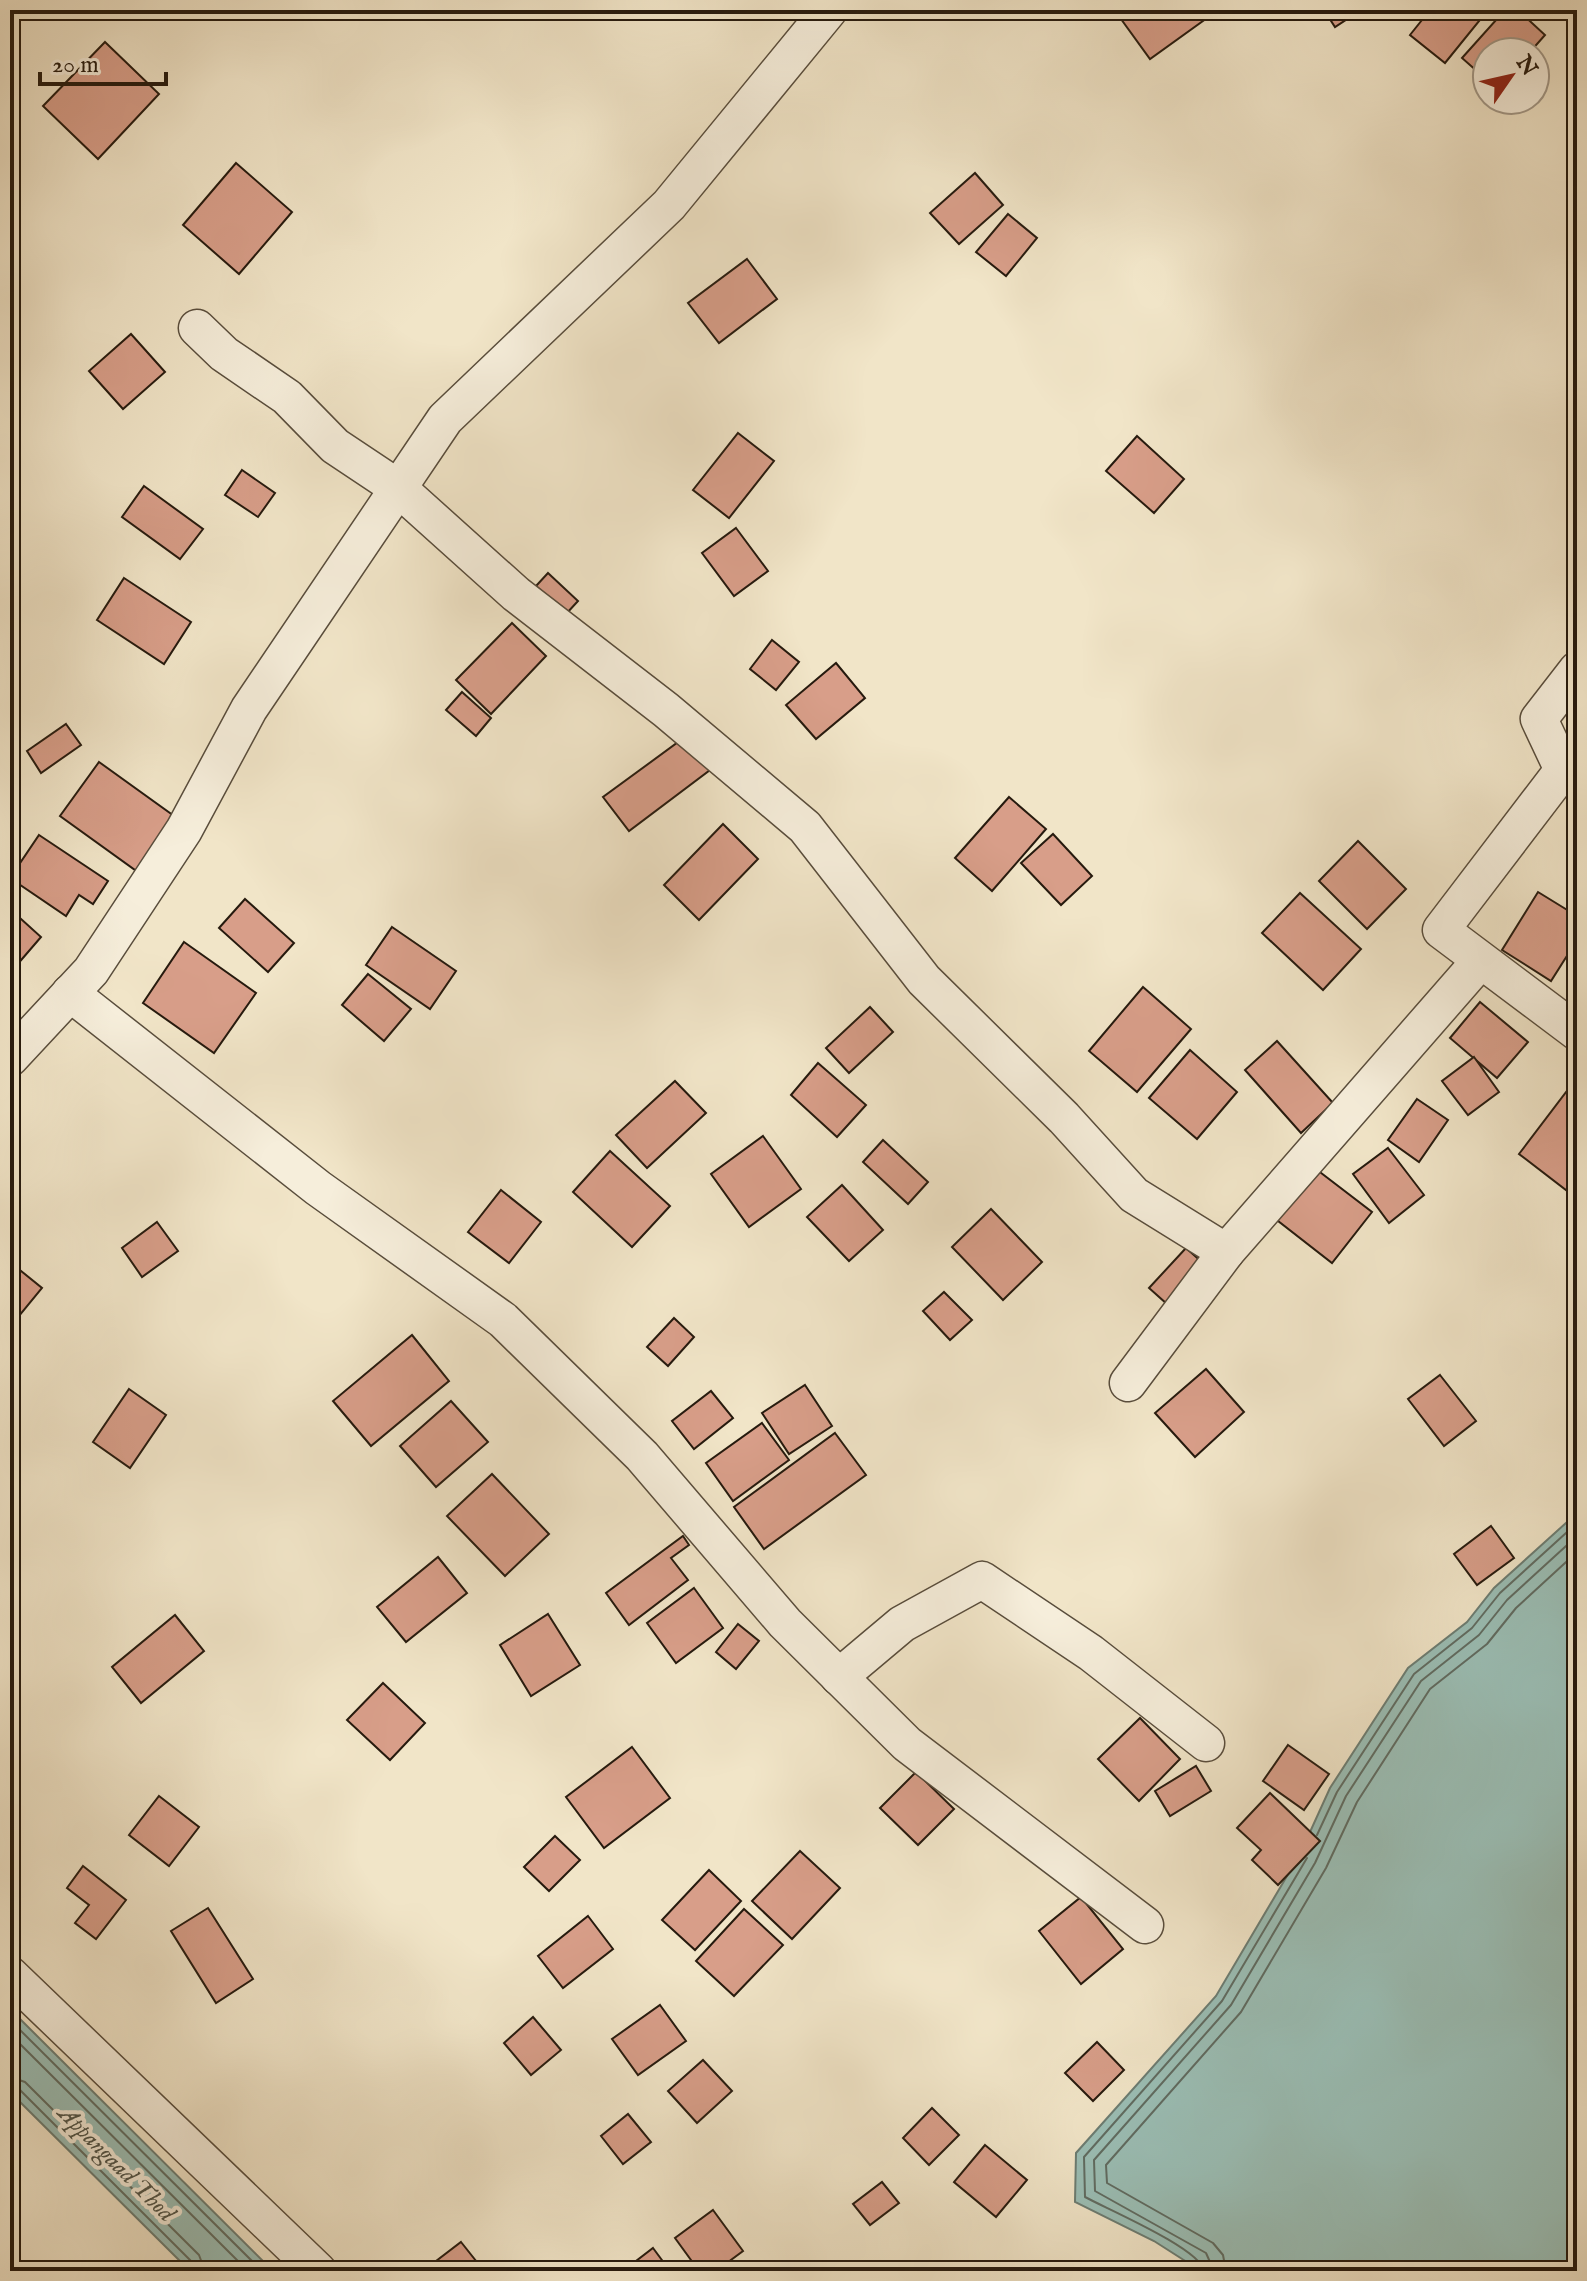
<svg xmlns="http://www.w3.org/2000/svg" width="1587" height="2281" font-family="'IM FELL English',serif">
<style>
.water{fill:#9bbfb6;stroke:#6c7d73;stroke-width:2}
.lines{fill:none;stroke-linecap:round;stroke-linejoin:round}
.shore{stroke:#606c62;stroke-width:2}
.building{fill:#d89e89;stroke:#261a0e;stroke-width:2}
.street-casing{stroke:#594d3c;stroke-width:39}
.street{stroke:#f6eedb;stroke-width:36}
.labels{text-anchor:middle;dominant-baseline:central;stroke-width:8;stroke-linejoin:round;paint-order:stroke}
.water-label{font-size:24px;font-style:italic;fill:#4f5449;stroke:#f6eedb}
</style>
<rect width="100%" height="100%" fill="#f1e5c8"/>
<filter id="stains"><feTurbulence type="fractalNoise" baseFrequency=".0025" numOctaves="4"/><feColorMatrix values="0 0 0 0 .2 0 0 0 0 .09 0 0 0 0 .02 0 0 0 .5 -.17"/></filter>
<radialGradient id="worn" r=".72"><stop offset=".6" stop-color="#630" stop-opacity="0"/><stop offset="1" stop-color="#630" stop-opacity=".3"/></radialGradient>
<g class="water">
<path d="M 1577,1513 L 1577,2271 L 1201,2271 L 1154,2241 L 1075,2202 L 1076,2153 L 1216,1996 L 1300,1854 L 1330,1788 L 1408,1668 L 1467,1622 L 1494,1588 Z"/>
<path d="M 10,2009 L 273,2271 L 190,2271 L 10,2092 Z"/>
</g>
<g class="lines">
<g class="shore">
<path d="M 1317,1835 L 1337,1792 L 1414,1674 L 1472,1628 L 1500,1593 L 1577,1523"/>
<path d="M 10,2020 L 262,2271"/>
<path d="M 10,2034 L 248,2271"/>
<path d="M 10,2077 L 25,2082 L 199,2255 L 205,2271"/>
<path d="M 10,2087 L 19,2089 L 192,2262 L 195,2271"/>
<path d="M 1204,2271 C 1201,2249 1107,2209 1085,2197 L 1084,2157 L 1222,2001 L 1307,1858"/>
<path d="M 1214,2271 L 1206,2253 L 1095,2191 L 1094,2160 L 1231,2005 L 1315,1863 L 1346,1796 L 1421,1681 L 1479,1635 L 1507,1600 L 1577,1536"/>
<path d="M 1226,2271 L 1223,2255 L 1213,2243 L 1107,2183 L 1106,2165 L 1241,2012 L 1326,1868 L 1357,1802 L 1430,1689 L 1487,1644 L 1516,1608 L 1577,1552"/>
</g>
</g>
<g class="building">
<path d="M 1134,10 L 1212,10 L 1214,13 L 1150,59 L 1121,19 Z"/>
<path d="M 1324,10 L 1361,10 L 1335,27 Z"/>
<path d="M 1430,10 L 1488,10 L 1445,63 L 1410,35 Z"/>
<path d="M 1505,10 L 1518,10 L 1545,35 L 1530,52 L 1487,52 L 1487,80 L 1462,58 Z"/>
<path d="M 105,42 L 159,94 L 98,159 L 43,106 Z"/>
<path d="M 236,163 L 292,212 L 239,274 L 183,225 Z"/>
<path d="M 975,173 L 1003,205 L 959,244 L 930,213 Z"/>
<path d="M 1008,214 L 1037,238 L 1006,276 L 976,252 Z"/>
<path d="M 747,259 L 777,299 L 719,343 L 688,303 Z"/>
<path d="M 131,334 L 165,372 L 123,409 L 89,371 Z"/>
<path d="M 738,433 L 774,461 L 729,518 L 693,490 Z"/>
<path d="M 1137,436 L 1184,479 L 1154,513 L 1106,471 Z"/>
<path d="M 242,470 L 275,493 L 258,517 L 225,495 Z"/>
<path d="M 144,486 L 203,529 L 180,559 L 122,517 Z"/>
<path d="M 736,528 L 768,571 L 734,596 L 702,553 Z"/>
<path d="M 548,573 L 578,601 L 566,614 L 536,586 Z"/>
<path d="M 124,578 L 191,622 L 164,664 L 97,620 Z"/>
<path d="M 512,623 L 546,656 L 491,714 L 456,680 Z"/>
<path d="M 772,640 L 799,662 L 776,690 L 750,669 Z"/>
<path d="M 836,663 L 865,698 L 816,739 L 786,705 Z"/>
<path d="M 462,692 L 491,718 L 476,736 L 446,710 Z"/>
<path d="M 66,724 L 81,745 L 41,773 L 27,751 Z"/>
<path d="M 685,737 L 710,770 L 629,831 L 603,797 Z"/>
<path d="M 99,762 L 181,821 L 142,875 L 60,816 Z"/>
<path d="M 1009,797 L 1046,829 L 992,891 L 955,858 Z"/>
<path d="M 723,824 L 758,859 L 699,920 L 664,885 Z"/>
<path d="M 1053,834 L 1092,876 L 1061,905 L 1021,863 Z"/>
<path d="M 39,835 L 108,881 L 93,904 L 79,895 L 66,916 L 10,878 Z"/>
<path d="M 1358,841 L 1406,889 L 1367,929 L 1319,881 Z"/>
<path d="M 1538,892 L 1577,916 L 1577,940 L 1551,981 L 1502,950 Z"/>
<path d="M 1300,893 L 1361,949 L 1323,990 L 1262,933 Z"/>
<path d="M 245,899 L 294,943 L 268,972 L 219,928 Z"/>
<path d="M 10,909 L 41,937 L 10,973 Z"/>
<path d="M 392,927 L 456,971 L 430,1009 L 366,965 Z"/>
<path d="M 184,942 L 256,993 L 214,1053 L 143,1003 Z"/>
<path d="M 368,974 L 411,1009 L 384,1041 L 342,1005 Z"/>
<path d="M 1143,987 L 1191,1029 L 1137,1092 L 1089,1051 Z"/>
<path d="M 1480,1002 L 1528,1042 L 1497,1078 L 1450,1038 Z"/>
<path d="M 870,1007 L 893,1032 L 849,1073 L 826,1048 Z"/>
<path d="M 1277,1041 L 1333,1103 L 1301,1133 L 1245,1070 Z"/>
<path d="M 1190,1050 L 1237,1092 L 1197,1139 L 1149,1098 Z"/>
<path d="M 1474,1057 L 1499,1092 L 1468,1115 L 1442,1081 Z"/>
<path d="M 818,1063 L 866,1105 L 837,1137 L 791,1095 Z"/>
<path d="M 1576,1079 L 1577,1176 L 1566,1190 L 1519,1154 Z"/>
<path d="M 675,1081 L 706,1113 L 647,1168 L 616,1135 Z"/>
<path d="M 1417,1099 L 1448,1120 L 1419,1162 L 1388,1140 Z"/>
<path d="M 763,1136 L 801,1189 L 749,1227 L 711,1174 Z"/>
<path d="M 883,1140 L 928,1182 L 908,1204 L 863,1162 Z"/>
<path d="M 1388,1148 L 1424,1195 L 1389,1223 L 1353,1174 Z"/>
<path d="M 610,1151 L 670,1206 L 632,1247 L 573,1192 Z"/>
<path d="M 1312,1166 L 1372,1212 L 1332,1263 L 1273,1217 Z"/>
<path d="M 842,1185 L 883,1230 L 849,1261 L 807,1217 Z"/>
<path d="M 501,1190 L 541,1222 L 509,1263 L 468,1232 Z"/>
<path d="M 991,1209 L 1042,1262 L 1003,1300 L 952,1247 Z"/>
<path d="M 157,1222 L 178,1251 L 142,1277 L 122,1248 Z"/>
<path d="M 1186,1248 L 1204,1264 L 1167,1304 L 1149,1288 Z"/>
<path d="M 10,1262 L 42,1288 L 10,1327 Z"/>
<path d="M 944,1292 L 972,1320 L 950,1340 L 923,1311 Z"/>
<path d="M 674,1318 L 694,1337 L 668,1366 L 647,1347 Z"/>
<path d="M 412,1335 L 449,1381 L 371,1446 L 333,1401 Z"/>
<path d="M 1206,1369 L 1244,1412 L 1195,1457 L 1155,1413 Z"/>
<path d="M 1440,1375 L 1476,1421 L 1444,1446 L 1408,1399 Z"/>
<path d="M 805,1385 L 832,1426 L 789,1454 L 762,1413 Z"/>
<path d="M 129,1389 L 166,1415 L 130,1468 L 93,1442 Z"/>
<path d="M 711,1391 L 733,1418 L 694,1449 L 672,1421 Z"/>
<path d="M 451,1401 L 488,1442 L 436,1487 L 400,1446 Z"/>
<path d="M 762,1423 L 789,1460 L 733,1501 L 706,1463 Z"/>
<path d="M 835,1433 L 866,1475 L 764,1549 L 734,1507 Z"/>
<path d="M 492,1474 L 549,1534 L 505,1576 L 447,1516 Z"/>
<path d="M 1491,1526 L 1514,1558 L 1477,1585 L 1454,1554 Z"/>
<path d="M 683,1536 L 689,1545 L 671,1558 L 688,1580 L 629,1625 L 606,1593 Z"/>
<path d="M 438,1557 L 467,1593 L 406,1642 L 377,1607 Z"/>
<path d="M 694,1588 L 723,1628 L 676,1663 L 647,1623 Z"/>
<path d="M 548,1614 L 580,1665 L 531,1696 L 500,1645 Z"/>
<path d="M 175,1615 L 204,1651 L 141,1703 L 112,1667 Z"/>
<path d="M 738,1624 L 759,1641 L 736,1669 L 716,1652 Z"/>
<path d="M 383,1683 L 425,1723 L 390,1760 L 347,1720 Z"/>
<path d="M 1140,1718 L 1180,1759 L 1139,1801 L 1098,1759 Z"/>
<path d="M 1288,1745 L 1329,1774 L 1304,1810 L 1263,1781 Z"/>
<path d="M 632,1747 L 670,1798 L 604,1848 L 566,1797 Z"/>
<path d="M 1196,1766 L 1211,1791 L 1170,1816 L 1155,1791 Z"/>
<path d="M 916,1772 L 954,1809 L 918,1845 L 880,1808 Z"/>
<path d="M 1270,1793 L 1320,1841 L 1278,1885 L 1252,1860 L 1261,1850 L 1237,1828 Z"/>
<path d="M 159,1796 L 199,1827 L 169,1866 L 129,1835 Z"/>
<path d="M 555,1836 L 580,1860 L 549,1891 L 524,1867 Z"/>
<path d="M 800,1851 L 840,1888 L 792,1939 L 752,1901 Z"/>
<path d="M 83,1866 L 126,1900 L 96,1939 L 75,1923 L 89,1905 L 67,1888 Z"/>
<path d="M 709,1870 L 741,1901 L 695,1950 L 662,1920 Z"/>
<path d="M 1081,1897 L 1123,1949 L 1081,1984 L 1039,1931 Z"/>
<path d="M 208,1908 L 253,1979 L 216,2003 L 171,1931 Z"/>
<path d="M 744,1909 L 783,1945 L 734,1996 L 696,1961 Z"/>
<path d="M 588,1916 L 613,1949 L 563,1988 L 538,1956 Z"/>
<path d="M 660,2005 L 686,2041 L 638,2075 L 612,2039 Z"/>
<path d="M 533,2017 L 561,2050 L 531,2075 L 504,2043 Z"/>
<path d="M 1097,2042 L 1124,2070 L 1093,2101 L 1065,2073 Z"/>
<path d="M 703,2060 L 732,2091 L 697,2123 L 668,2091 Z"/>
<path d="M 932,2108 L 959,2135 L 929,2165 L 903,2138 Z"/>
<path d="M 628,2114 L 651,2142 L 623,2164 L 601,2136 Z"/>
<path d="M 985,2145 L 1027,2180 L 996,2217 L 954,2182 Z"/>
<path d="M 882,2182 L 899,2203 L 870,2225 L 853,2204 Z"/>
<path d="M 713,2210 L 743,2251 L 716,2271 L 699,2271 L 675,2238 Z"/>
<path d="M 461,2242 L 484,2271 L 423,2271 Z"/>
<path d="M 653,2248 L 670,2271 L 623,2271 Z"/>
</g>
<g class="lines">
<g class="street-casing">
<g id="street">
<path d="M 197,328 L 224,354 L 287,397 L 335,446 L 398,488 L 516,594 L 666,710 L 805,827 L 924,980 L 1064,1118 L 1134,1195 L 1226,1252 L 1480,961"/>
<path d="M 1577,670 L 1539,719 L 1563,770 L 1441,930 L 1577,1032"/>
<path d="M 70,993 L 318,1188 L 503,1320 L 642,1456 L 785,1623 L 907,1744 L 1145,1925"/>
<path d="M 10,1058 L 91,971 L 184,830 L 249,709 L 445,419 L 669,205 L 829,10"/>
<path d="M 1128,1383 L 1226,1252"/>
<path d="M 839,1677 L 902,1624 L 982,1580 L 1091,1653 L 1206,1743"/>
<path d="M 10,1975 L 318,2271"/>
</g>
</g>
<use href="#street" class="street"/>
</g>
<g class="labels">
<g class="water-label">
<text transform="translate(116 2164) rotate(45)">Appangaad Thod</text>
</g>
</g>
<rect width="1587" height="2281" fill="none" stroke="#f1e5c8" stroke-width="40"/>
<rect x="12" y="12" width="1563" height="2257" fill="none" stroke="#261a0e" stroke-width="4"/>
<rect x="20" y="20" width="1547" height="2241" fill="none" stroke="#261a0e" stroke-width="2"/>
<g transform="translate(1511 76) rotate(56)"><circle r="38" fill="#f6eedb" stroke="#a39989" stroke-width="2"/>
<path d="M0-6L14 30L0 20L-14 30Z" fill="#8f2418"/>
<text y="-12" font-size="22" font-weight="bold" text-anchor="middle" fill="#261a0e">N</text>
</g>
<path d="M40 72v12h126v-12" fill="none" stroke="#261a0e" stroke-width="4"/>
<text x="52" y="72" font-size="24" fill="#261a0e" stroke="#f6eedb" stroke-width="6" paint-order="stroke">20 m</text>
<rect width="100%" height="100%" filter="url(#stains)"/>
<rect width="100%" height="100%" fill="url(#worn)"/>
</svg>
